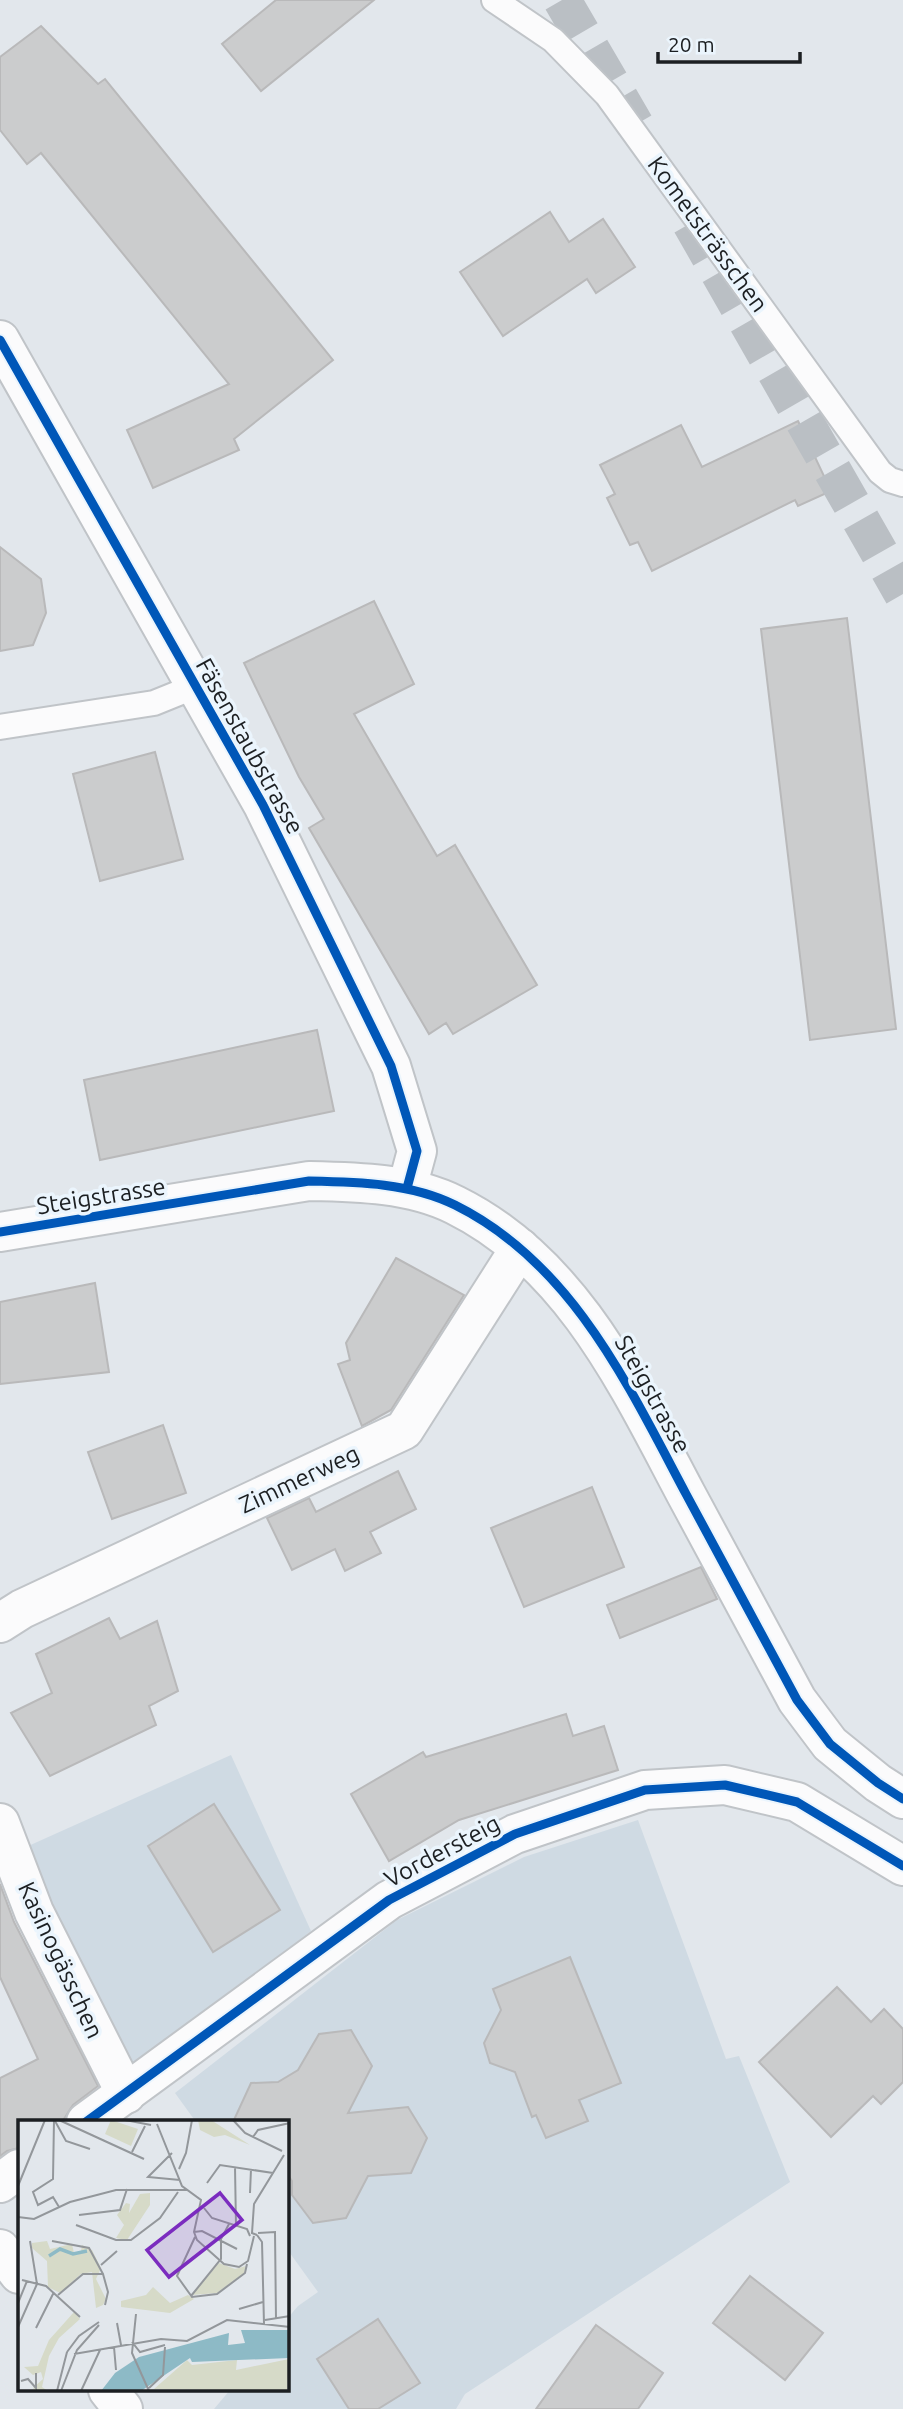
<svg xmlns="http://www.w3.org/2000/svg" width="903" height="2409" font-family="Ubuntu,sans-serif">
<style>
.built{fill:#cfdae3}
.building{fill:#cbcccd;stroke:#b9b9ba;stroke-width:2}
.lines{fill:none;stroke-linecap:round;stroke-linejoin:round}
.trunk-tunnel{stroke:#babfc4;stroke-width:38;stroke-dasharray:38 19;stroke-linecap:butt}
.service-casing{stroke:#c0c4c8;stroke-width:28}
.minor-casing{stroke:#c0c4c8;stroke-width:42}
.tertiary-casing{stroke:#c0c4c8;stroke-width:42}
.service{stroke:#fbfbfc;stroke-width:24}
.minor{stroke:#fbfbfc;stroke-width:38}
.tertiary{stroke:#fbfbfc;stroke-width:38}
.cycleway-casing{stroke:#ebf5fd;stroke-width:13}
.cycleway{stroke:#0057b8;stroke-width:9}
.labels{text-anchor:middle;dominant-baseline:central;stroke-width:7;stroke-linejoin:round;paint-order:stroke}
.street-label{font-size:24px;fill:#1c1f22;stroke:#ebf5fd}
.inset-river{fill:none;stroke:#8dbac6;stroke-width:3.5}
.inset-road{fill:none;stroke:#93979b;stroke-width:2}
.view{fill:#7b2cbf;fill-opacity:0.15;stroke:#7b2cbf;stroke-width:3.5}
.inset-edge{fill:none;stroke:#1c1f22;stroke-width:3.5}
</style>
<rect width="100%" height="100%" fill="#e2e7ec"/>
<g class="built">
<path d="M 231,1755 L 311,1931 L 129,2075 L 46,1905 L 26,1847 Z"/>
<path d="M 638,1820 L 726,2059 L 739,2056 L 790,2182 L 465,2394 L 456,2409 L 214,2409 L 230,2390 L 287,2390 L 287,2319 L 298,2306 L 318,2292 L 287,2249 L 287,2122 L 196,2122 L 175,2093 L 397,1920 L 524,1857 Z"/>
</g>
<g class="building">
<path d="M 276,0 L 374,0 L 261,91 L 222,44 Z"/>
<path d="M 41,26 L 98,84 L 105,79 L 333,360 L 234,439 L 239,450 L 153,488 L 127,430 L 229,384 L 41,153 L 27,164 L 0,130 L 0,57 Z"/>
<path d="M 550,212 L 569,242 L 603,219 L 635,267 L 596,293 L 587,279 L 503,336 L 460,272 Z"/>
<path d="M 798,421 L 831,491 L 798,506 L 795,500 L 652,571 L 638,542 L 630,545 L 607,498 L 615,494 L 600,465 L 681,425 L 702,467 Z"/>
<path d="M 0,547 L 41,579 L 46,613 L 33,645 L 0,651 Z"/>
<path d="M 374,601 L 414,684 L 354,714 L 437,856 L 455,845 L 537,985 L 453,1034 L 446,1023 L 429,1034 L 309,828 L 324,819 L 299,777 L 244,663 Z"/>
<path d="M 847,618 L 896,1029 L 810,1040 L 761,629 Z"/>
<path d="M 155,752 L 183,859 L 100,881 L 73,774 Z"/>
<path d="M 317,1030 L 334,1111 L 100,1160 L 84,1080 Z"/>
<path d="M 396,1258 L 464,1295 L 391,1410 L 362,1426 L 338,1364 L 350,1360 L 346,1343 Z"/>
<path d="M 95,1283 L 109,1372 L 0,1384 L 0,1302 Z"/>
<path d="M 163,1425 L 186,1493 L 112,1519 L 88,1452 Z"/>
<path d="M 398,1471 L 416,1509 L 370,1532 L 381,1553 L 345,1571 L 335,1549 L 292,1570 L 267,1518 L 309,1498 L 316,1512 Z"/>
<path d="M 592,1487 L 624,1567 L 524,1607 L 491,1528 Z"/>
<path d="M 701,1567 L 717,1599 L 620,1638 L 607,1605 Z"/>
<path d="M 109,1618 L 120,1639 L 157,1621 L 178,1691 L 149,1706 L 156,1725 L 50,1776 L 11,1713 L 52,1693 L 36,1654 Z"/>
<path d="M 566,1714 L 573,1736 L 604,1726 L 618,1770 L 459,1820 L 389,1861 L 351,1794 L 423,1752 L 426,1757 Z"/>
<path d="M 214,1804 L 280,1910 L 213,1952 L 148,1846 Z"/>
<path d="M 0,1884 L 14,1922 L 98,2086 L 73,2105 L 62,2122 L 19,2122 L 19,2148 L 7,2151 L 0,2156 L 0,2078 L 38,2059 L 0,1977 Z"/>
<path d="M 570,1957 L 621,2083 L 579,2100 L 588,2121 L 546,2138 L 536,2115 L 532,2117 L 515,2072 L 490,2063 L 484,2043 L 501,2010 L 493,1989 Z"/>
<path d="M 837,1987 L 871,2022 L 884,2009 L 903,2029 L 903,2082 L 881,2104 L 873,2096 L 831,2137 L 759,2062 Z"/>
<path d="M 351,2030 L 372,2066 L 348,2113 L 408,2107 L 427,2138 L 411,2173 L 368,2176 L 346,2218 L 313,2223 L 292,2195 L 292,2181 L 287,2174 L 287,2122 L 233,2122 L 251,2083 L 278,2082 L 298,2070 L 319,2034 Z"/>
<path d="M 750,2276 L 823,2333 L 785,2380 L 713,2323 Z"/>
<path d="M 378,2319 L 420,2383 L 378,2409 L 349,2409 L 317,2359 Z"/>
<path d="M 596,2325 L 663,2373 L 638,2409 L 536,2409 Z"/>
</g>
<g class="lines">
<g class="trunk-tunnel">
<path d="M 562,0 L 635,125"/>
<path d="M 691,223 L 903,594"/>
</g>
<g class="service-casing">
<g id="service">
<path d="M 494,0 L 553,40 L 607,95 L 880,472 L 890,480 L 903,484"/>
<path d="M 0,727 L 154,703 L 196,686"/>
</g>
</g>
<g class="minor-casing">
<g id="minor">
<path d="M 0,340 L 263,805 L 391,1066 L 417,1151 L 407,1188"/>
<path d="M 0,1623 L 22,1609 L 404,1430 L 520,1248"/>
<path d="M 0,1823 L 34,1912 L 126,2094"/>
<path d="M 86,2122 L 389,1900 L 515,1834 L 645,1790 L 725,1785 L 797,1802 L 903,1866"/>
<path d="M 0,2183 L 19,2169"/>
<path d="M 0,2249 L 19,2274"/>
<path d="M 108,2390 L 123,2409"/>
</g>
</g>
<g class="tertiary-casing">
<path id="tertiary" d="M 0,1232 L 309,1181 C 358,1182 411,1183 455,1205 C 572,1263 628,1385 686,1494 C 723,1563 760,1631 797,1700 L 830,1744 L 878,1783 L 903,1799"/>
</g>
<use href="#service" class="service"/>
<use href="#minor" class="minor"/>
<use href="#tertiary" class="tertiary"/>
<g class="cycleway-casing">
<g id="cycleway">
<path d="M 0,340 L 263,805 L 391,1066 L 417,1151 L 407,1188"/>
<path d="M 0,1232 L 309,1181 C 358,1182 411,1183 455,1205 C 572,1263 628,1385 686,1494 C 723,1563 760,1631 797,1700 L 830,1744 L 878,1783 L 903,1799"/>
<path d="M 86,2122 L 389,1900 L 515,1834 L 645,1790 L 725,1785 L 797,1802 L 903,1866"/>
</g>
</g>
<use href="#cycleway" class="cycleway"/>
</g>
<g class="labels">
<g class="street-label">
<text transform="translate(708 234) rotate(54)">Kometsträsschen</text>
<text transform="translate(250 746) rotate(61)">Fäsenstaubstrasse</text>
<text transform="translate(101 1196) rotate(-9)">Steigstrasse</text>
<text transform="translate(653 1394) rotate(61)">Steigstrasse</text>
<text transform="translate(299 1479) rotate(-25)">Zimmerweg</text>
<text transform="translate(442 1851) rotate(-28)">Vordersteig</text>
<text transform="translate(61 1960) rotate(65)">Kasinogässchen</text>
</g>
</g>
<g transform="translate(18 2120)">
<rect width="271" height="271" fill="#e2e7ec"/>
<path d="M 180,0 L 193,0 L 232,25 L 207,15 L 196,17 L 182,10 ZM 56,192 L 62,199 L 41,218 L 31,236 L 24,267 L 30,271 L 18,271 L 15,268 L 25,259 L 23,252 L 15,255 L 6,247 L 20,246 L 31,220 ZM 271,239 L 269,271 L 136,269 L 169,240 L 174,245 L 219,240 L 218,250 Z" fill="#d6dac8"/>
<path d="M 132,73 L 132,85 L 109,120 L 98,118 L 106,105 L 99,95 L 108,83 L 112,84 L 111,93 L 122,74 ZM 29,121 L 32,129 L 54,124 L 56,133 L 63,131 L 64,125 L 74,130 L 83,148 L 78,159 L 88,179 L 85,185 L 78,188 L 74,152 L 63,154 L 42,173 L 30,167 L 29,141 L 14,128 L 14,123 ZM 201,143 L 217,149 L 228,146 L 226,153 L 199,173 L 174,175 ZM 135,167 L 152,183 L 170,175 L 176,179 L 152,193 L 103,187 L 103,181 L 128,175 Z" fill="#d6dac8"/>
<path d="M 93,0 L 120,9 L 113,26 L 87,14 Z" fill="#d6dac8"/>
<path d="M 223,210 L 271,210 L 271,238 L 174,242 L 172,238 L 123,271 L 83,271 L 97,253 L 121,237 L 211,213 L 210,225 L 227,223 Z" fill="#8dbac6"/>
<path class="inset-river" d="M 31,136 L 42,129 L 55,134 L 69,131"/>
<path class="inset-road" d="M 36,0 L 35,59 L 15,72 L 20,85 L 35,77 L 41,87M 41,0 L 126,39M 107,0 L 133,5M 215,0 L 227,13 L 264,31M 37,1 L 48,21 L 72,29M 139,4 L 164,66 L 183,80 L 176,112 L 179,120 L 206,144 L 221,147 L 230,141 L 236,116M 235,17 L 240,10 L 272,3M 114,32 L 127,6M 154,33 L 130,57 L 162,60M 217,47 L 218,106M 161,49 L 168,33 L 174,0M 189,63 L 202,45 L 255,53M 0,66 L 27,0M 232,73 L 233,49M 186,88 L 194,98 L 229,109 L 232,116M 61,95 L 102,90 L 109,69M 0,97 L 16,99 L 52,82 L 98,70 L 168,70M 58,105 L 98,120 L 113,120 L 142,98 L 160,72M 176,112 L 184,111 L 219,129M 240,113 L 257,112 L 258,199M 239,115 L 234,113 L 236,84 L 266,35M 239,115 L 244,122 L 246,204M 177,117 L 159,156 L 174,177 L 199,174 L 227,153 L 229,144M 34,121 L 71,128 L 85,154M 83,145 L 99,131M 4,160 L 28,166 L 62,197M 40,175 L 65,154 L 85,154 L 90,172 L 87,185M 173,176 L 203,139 L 203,119 L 211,104M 0,183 L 9,161M 221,189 L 245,182M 118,194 L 114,233 L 131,271M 247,200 L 272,196M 99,203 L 103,225M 0,207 L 19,164 L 12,121M 18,208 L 36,172M 114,222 L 122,232 L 147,225M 96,227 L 98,250M 49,232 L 61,216 L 81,202M 56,234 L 143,219 L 169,221 L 209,200 L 272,207M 3,261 L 10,259 L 18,268 L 18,253M 131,268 L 145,255 L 147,227M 39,271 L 49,232M 43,271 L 59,230 L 81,205M 63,271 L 82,230"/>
<path class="view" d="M 202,73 L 224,100 L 151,157 L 129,130 Z"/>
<rect width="271" height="271" class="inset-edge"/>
</g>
<path d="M658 52v10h142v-10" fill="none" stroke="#1c1f22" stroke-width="3.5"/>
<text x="668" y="52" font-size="21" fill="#1c1f22" stroke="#ebf5fd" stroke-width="5" paint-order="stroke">20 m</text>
</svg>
